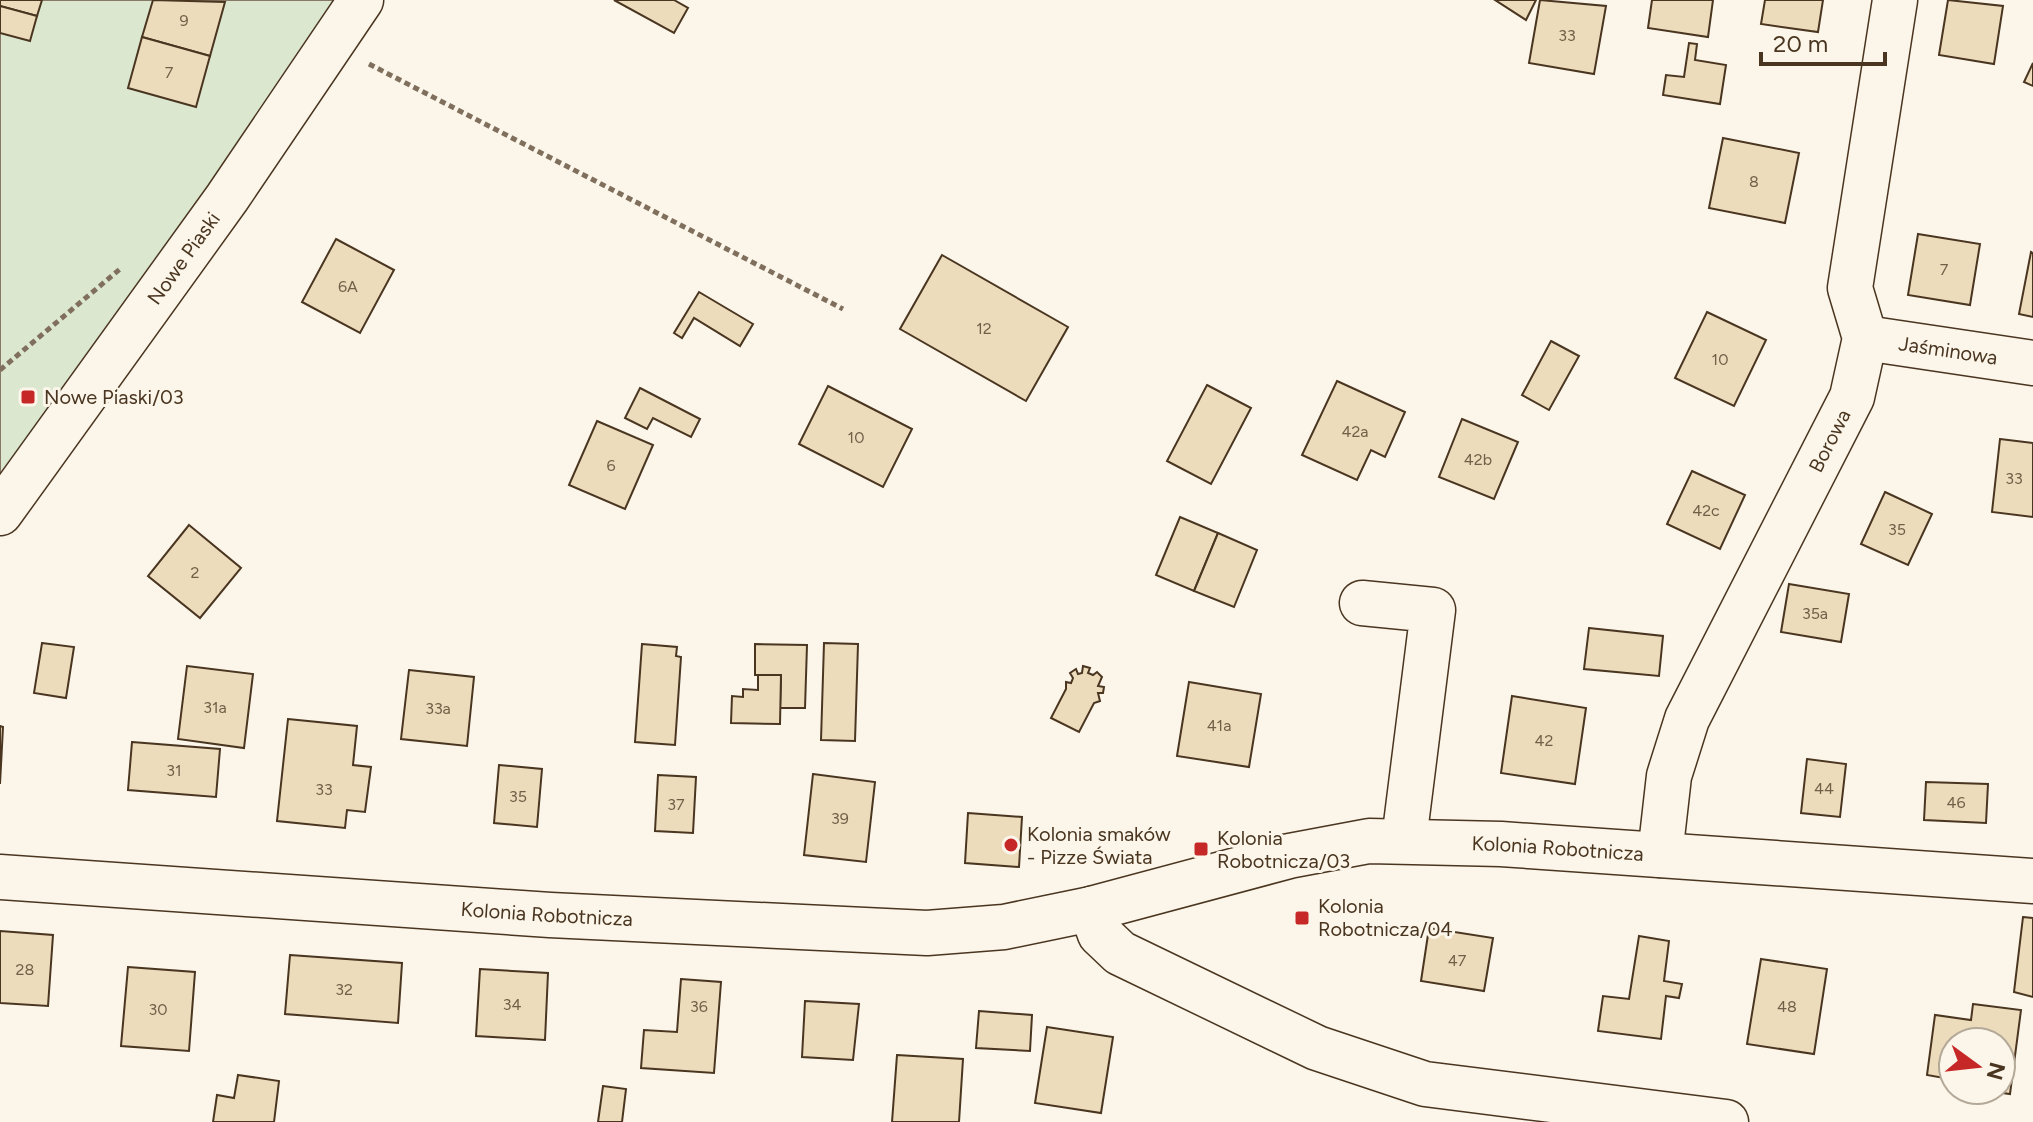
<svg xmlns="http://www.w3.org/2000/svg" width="2033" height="1122" font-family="Figtree,sans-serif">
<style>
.green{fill:#dce7d0;stroke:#887966;stroke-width:2}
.building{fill:#ecdcbc;stroke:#4a3520;stroke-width:2}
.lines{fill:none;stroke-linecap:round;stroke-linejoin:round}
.minor-casing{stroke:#4a3520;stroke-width:47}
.path{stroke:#7f6f5c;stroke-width:5;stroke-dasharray:6 4;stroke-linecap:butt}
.minor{stroke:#fbf6e9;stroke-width:44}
.poi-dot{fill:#c62828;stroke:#fbf6e9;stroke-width:3}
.labels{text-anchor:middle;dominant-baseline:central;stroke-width:6;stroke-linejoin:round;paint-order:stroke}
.number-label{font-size:16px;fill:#725f47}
.street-label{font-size:20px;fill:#4a3520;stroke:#fbf6e9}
.poi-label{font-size:20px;fill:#4a3520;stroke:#fbf6e9;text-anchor:start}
</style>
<rect width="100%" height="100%" fill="#fbf6e9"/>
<path class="green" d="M 0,0 L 361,0 L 0,514 Z"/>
<g class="building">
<path d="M 0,0 L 42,0 L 37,16 L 0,6 Z"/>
<path d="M 153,0 L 225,2 L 210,56 L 142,37 Z"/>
<path d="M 614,0 L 674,0 L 688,8 L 674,33 Z"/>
<path d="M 1495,0 L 1536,0 L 1526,20 Z"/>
<path d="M 1540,0 L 1606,6 L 1594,74 L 1529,63 Z"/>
<path d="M 1652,0 L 1713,0 L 1708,37 L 1648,28 Z"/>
<path d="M 1765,0 L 1823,0 L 1818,32 L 1761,24 Z"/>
<path d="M 1948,0 L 2003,6 L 1994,64 L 1939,55 Z"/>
<path d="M 0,6 L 37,16 L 30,41 L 0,33 Z"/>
<path d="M 142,37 L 210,56 L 196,107 L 128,88 Z"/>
<path d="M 1689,43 L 1697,44 L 1695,60 L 1726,65 L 1720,104 L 1663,95 L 1666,75 L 1684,77 Z"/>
<path d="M 2033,63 L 2033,86 L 2024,82 Z"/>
<path d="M 1723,138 L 1799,153 L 1785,223 L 1709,208 Z"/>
<path d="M 1918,234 L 1980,244 L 1970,305 L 1908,295 Z"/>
<path d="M 336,239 L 394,270 L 360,333 L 302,302 Z"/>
<path d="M 2031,252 L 2033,253 L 2033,317 L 2019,314 Z"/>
<path d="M 942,255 L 1068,327 L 1026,401 L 900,329 Z"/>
<path d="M 699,292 L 753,324 L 740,346 L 694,318 L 682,338 L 674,333 Z"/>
<path d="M 1707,312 L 1766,340 L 1734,406 L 1675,378 Z"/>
<path d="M 1551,341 L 1579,356 L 1549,410 L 1522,395 Z"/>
<path d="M 1337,381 L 1405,412 L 1385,457 L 1371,450 L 1357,480 L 1302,455 Z"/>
<path d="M 1207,385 L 1251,408 L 1211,484 L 1167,461 Z"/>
<path d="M 828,386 L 912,429 L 883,487 L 799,444 Z"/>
<path d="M 640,388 L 700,419 L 691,437 L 653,418 L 647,429 L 625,418 Z"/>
<path d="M 1462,419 L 1518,442 L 1494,499 L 1439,477 Z"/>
<path d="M 597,421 L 653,445 L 625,509 L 569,485 Z"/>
<path d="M 2000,439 L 2033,443 L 2033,517 L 1992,512 Z"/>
<path d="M 1692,471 L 1745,495 L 1720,549 L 1667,524 Z"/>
<path d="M 1885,492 L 1932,514 L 1908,565 L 1861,544 Z"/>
<path d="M 1180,517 L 1218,533 L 1194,591 L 1156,575 Z"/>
<path d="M 189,525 L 241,568 L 200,618 L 148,576 Z"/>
<path d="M 1218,533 L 1257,550 L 1234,607 L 1194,591 Z"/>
<path d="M 1789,584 L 1849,594 L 1841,642 L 1781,632 Z"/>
<path d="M 1589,628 L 1663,636 L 1659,676 L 1584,669 Z"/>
<path d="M 42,643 L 74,647 L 66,698 L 34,693 Z"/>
<path d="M 824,643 L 858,644 L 855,741 L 821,740 Z"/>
<path d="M 642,644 L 677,647 L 676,656 L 681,657 L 675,745 L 635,742 Z"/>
<path d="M 755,644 L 807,645 L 805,708 L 780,708 L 781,675 L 755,675 Z"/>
<path d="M 187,666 L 253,674 L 244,748 L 178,739 Z"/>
<path d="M 1083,666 L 1090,668 L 1088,673 L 1093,675 L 1097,672 L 1102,677 L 1098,686 L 1104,687 L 1103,693 L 1098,693 L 1100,701 L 1094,703 L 1079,732 L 1051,718 L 1066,689 L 1066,682 L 1071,683 L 1073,678 L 1070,673 L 1076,669 L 1078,674 L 1082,673 Z"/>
<path d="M 409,670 L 474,677 L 467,746 L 401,739 Z"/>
<path d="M 758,675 L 781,675 L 780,724 L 731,723 L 732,696 L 743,697 L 743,689 L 758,690 Z"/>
<path d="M 1189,682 L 1261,694 L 1249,767 L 1177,756 Z"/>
<path d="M 1512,696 L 1586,708 L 1575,784 L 1501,773 Z"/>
<path d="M 288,719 L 357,726 L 353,765 L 371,767 L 365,812 L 347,810 L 345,828 L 277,821 Z"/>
<path d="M 0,726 L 3,727 L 0,784 Z"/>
<path d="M 132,742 L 220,749 L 216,797 L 128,790 Z"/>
<path d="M 1807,759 L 1846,764 L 1840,817 L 1801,813 Z"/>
<path d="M 499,765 L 542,769 L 537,827 L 494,823 Z"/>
<path d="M 813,774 L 875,782 L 866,862 L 804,855 Z"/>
<path d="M 658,775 L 696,777 L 693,833 L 655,831 Z"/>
<path d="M 1926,782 L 1988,784 L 1986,823 L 1924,820 Z"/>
<path d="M 968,813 L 1022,817 L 1019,867 L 965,863 Z"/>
<path d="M 2023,917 L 2033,918 L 2033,997 L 2014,992 Z"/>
<path d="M 1429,928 L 1493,938 L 1484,991 L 1421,981 Z"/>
<path d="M 0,931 L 53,935 L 48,1006 L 0,1003 Z"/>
<path d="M 1639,936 L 1669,941 L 1664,981 L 1682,984 L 1679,998 L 1666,996 L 1661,1039 L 1598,1031 L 1603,996 L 1629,999 Z"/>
<path d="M 290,955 L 402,963 L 398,1023 L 285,1014 Z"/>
<path d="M 1761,959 L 1827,969 L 1814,1054 L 1747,1044 Z"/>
<path d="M 128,967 L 195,972 L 189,1051 L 121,1046 Z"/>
<path d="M 480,969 L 548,973 L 545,1040 L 476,1036 Z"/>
<path d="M 681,979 L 721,982 L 714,1073 L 641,1068 L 644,1030 L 677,1032 Z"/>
<path d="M 805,1001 L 859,1004 L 853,1060 L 802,1057 Z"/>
<path d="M 1973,1004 L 2021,1010 L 2010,1094 L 1982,1090 L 2001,1090 L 2001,1042 L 1953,1042 L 1953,1086 L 1949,1086 L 1950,1079 L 1927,1075 L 1935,1015 L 1971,1020 Z"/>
<path d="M 979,1011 L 1032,1015 L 1030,1051 L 976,1048 Z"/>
<path d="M 1047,1027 L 1113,1037 L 1101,1113 L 1035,1103 Z"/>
<path d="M 897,1055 L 963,1059 L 959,1122 L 892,1122 Z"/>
<path d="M 238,1075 L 279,1081 L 274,1122 L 213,1122 L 217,1095 L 234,1098 Z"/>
<path d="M 603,1086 L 626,1089 L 622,1122 L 598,1122 Z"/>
</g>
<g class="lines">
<g class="minor-casing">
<g id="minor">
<path id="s1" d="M 1865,338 L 2033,363"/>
<path id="s2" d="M 0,513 L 227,198 L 361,0"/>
<path d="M 1362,603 L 1433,610 L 1404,840"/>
<path id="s3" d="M 1660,855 L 1669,776 L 1687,719 L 1852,397 L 1865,338 L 1850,288 L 1895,0"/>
<path id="s4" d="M 0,877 L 550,915 L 927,933 L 1004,927 L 1091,909 L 1289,856 L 1369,841 L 1501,844 L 2033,881"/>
<path d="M 1091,909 L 1100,934 L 1120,953 L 1317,1048 L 1425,1084 L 1726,1122"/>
</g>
</g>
<g class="path">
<path d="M 369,64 L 843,309"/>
<path d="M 0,370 L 120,269"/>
</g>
<use href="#minor" class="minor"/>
</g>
<g class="poi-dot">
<rect x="20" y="389" width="16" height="16" rx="4"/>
<circle cx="1011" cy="845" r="8"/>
<rect x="1193" y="841" width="16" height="16" rx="4"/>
<rect x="1294" y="910" width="16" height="16" rx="4"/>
</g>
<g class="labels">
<g class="number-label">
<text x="184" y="20">9</text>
<text x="1567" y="35">33</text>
<text x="169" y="72">7</text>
<text x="1754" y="181">8</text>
<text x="1944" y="269">7</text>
<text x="348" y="286">6A</text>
<text x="984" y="328">12</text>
<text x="1720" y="359">10</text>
<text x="1355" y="431">42a</text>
<text x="856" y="437">10</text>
<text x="1478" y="459">42b</text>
<text x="611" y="465">6</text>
<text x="2014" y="478">33</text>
<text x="1706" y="510">42c</text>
<text x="1897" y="529">35</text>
<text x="195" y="572">2</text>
<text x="1815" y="613">35a</text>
<text x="215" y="707">31a</text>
<text x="438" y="708">33a</text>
<text x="1219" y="725">41a</text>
<text x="1544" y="740">42</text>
<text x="174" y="770">31</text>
<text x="1824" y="788">44</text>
<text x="324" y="789">33</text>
<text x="518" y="796">35</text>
<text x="1956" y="802">46</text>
<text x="676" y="804">37</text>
<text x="840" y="818">39</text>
<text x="1457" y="960">47</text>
<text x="25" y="969">28</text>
<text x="344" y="989">32</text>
<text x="512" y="1004">34</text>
<text x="699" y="1006">36</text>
<text x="1787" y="1006">48</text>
<text x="158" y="1009">30</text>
</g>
<g class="street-label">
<text stroke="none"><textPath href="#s2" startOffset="314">Nowe Piaski</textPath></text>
<text stroke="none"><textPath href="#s1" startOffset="84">Jaśminowa</textPath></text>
<text stroke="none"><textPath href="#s3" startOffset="452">Borowa</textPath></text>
<text stroke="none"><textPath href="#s4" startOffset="1570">Kolonia Robotnicza</textPath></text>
<text stroke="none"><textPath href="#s4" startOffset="548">Kolonia Robotnicza</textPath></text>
</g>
<g class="poi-label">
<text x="44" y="397">Nowe Piaski/03</text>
<text x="1027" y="834">Kolonia smaków<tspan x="1027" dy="23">- Pizze Świata</tspan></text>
<text x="1217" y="838">Kolonia<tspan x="1217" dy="23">Robotnicza/03</tspan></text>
<text x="1318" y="906">Kolonia<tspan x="1318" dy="23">Robotnicza/04</tspan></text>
</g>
</g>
<g transform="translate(1977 1066) rotate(105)"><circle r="38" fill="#fbf6e9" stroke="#b4a999" stroke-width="2"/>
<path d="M0-6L14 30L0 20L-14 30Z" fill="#c62828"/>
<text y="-12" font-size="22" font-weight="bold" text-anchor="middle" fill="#4a3520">N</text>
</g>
<path d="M1761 52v12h124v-12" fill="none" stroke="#4a3520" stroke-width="4"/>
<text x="1773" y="52" font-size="24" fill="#4a3520" stroke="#fbf6e9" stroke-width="6" paint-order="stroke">20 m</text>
</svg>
